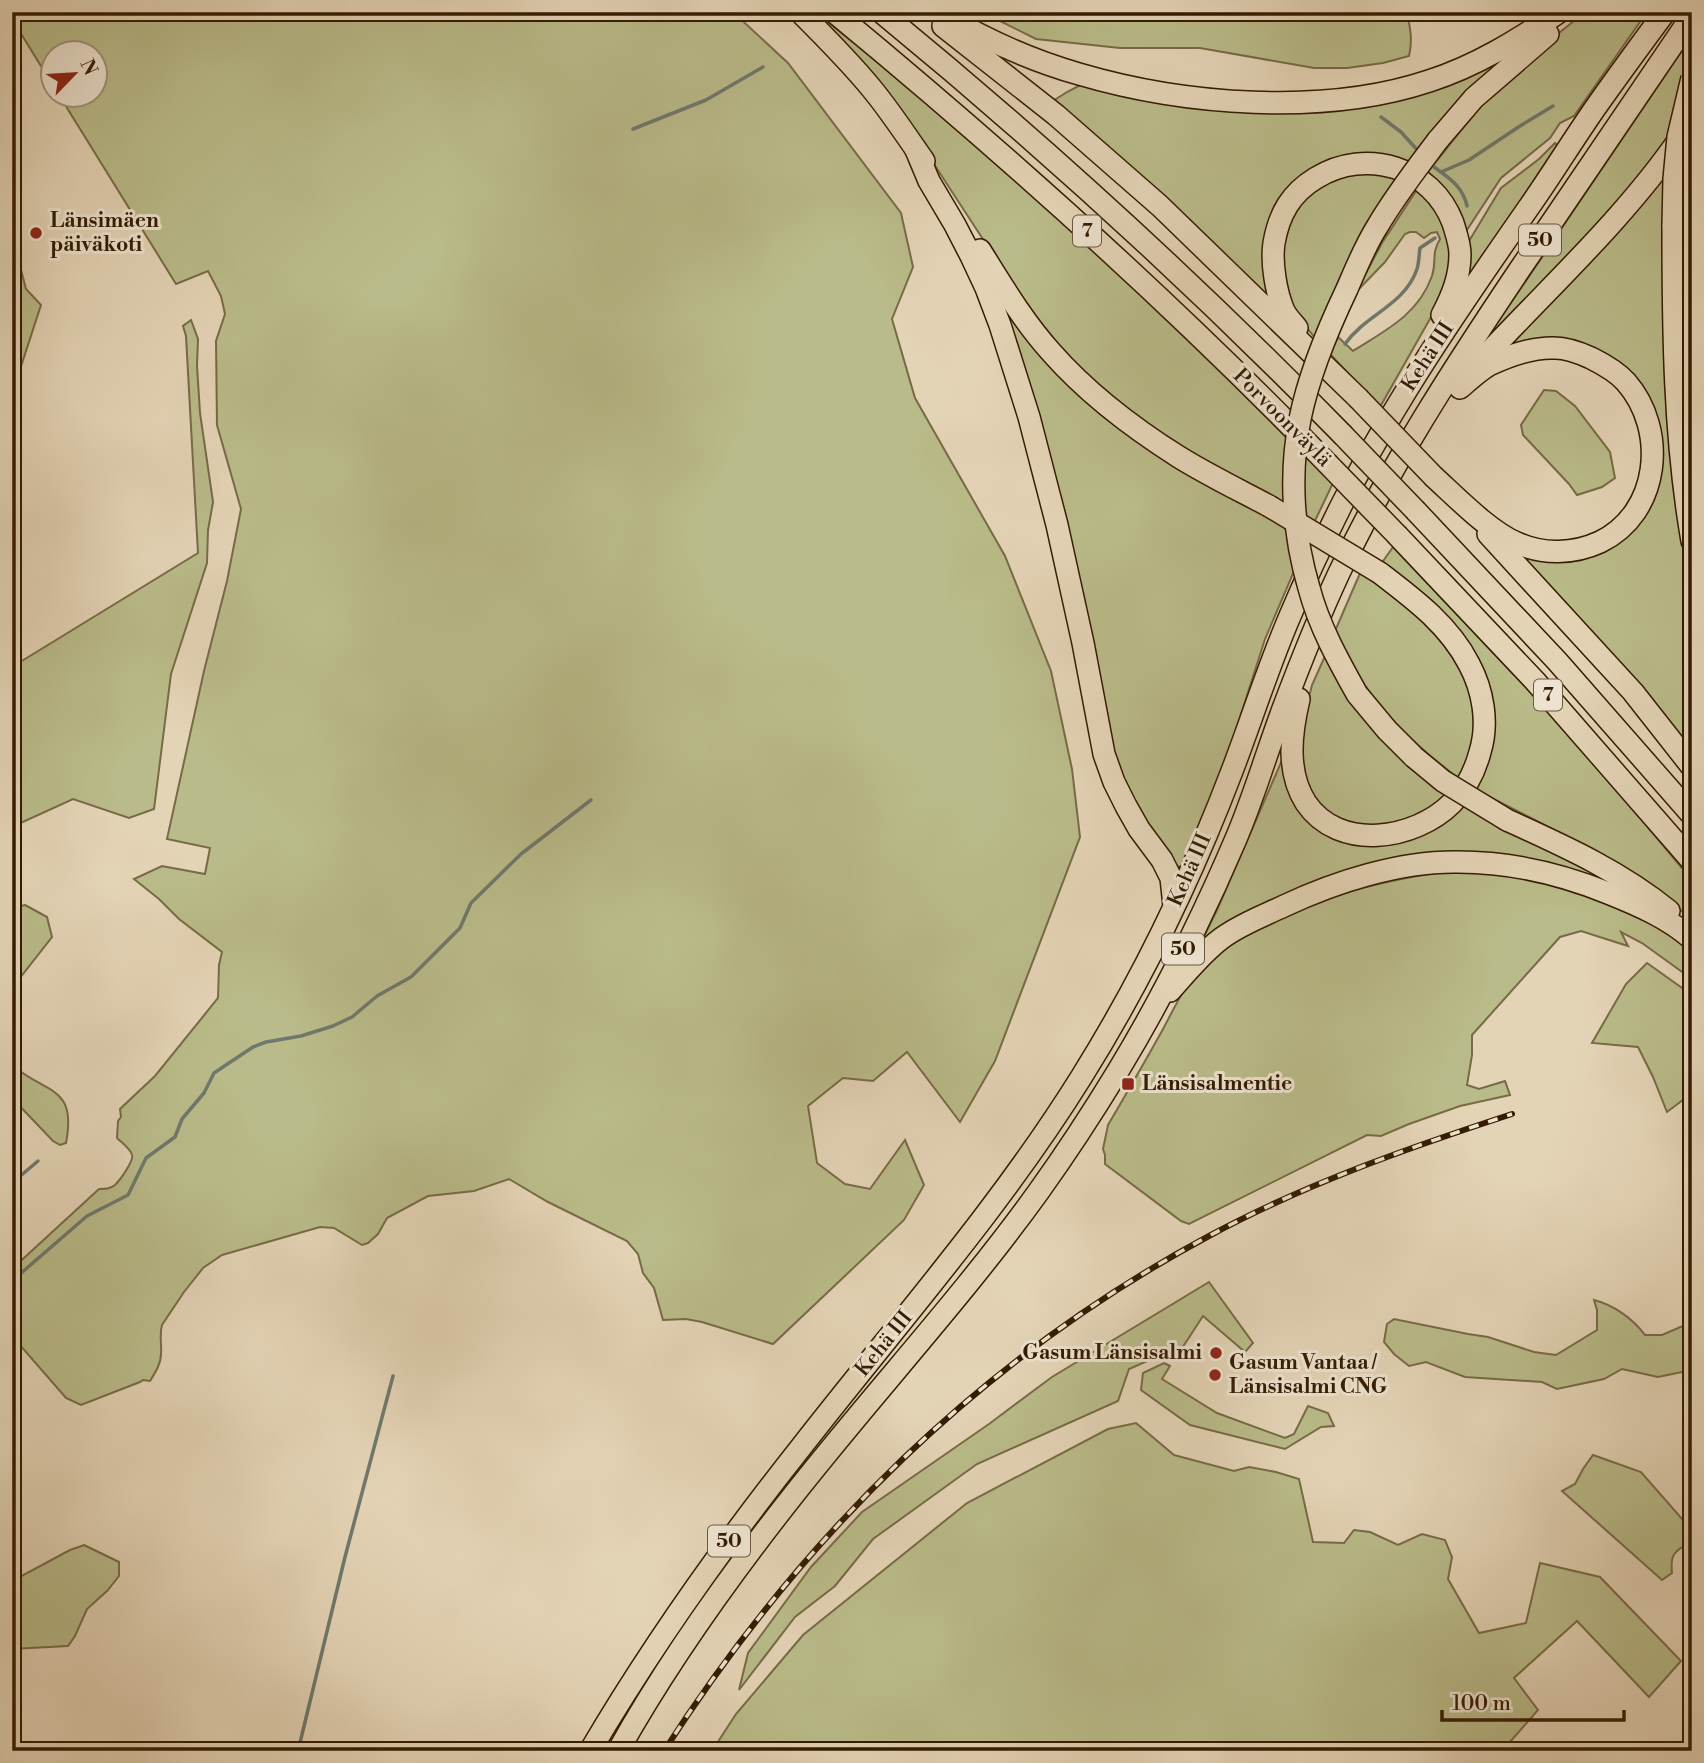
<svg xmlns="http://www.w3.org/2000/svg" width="1704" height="1763" font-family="'Libre Bodoni',serif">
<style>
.green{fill:#babb8a;stroke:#776b46;stroke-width:2}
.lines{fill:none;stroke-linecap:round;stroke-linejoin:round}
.stream{stroke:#6f796c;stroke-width:3.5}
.highway-casing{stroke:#341b01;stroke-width:24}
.highway{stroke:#e4d4b6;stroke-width:21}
.rail-casing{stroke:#341b01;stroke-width:6}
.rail{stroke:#ede3d0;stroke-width:3.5;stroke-dasharray:10;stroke-linecap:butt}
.highway-bridge-casing{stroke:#341b01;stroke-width:24;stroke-linecap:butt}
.highway-bridge{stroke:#e4d4b6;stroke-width:21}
.poi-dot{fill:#8f2418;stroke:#ede3d0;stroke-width:2.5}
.labels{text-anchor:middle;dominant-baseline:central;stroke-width:6;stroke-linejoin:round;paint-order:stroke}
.shield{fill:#ede3d0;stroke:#6c573f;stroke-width:2}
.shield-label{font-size:19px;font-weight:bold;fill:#341b01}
.poi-label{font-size:21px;font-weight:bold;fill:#341b01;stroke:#ede3d0;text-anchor:start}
.street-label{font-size:21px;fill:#341b01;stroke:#ede3d0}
</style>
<rect width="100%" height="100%" fill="#e4d4b6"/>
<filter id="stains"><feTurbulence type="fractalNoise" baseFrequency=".00286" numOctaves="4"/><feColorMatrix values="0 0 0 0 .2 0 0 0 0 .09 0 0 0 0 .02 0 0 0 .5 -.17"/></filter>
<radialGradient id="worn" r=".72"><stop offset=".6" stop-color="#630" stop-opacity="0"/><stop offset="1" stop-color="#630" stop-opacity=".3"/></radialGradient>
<g class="green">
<path d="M 12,12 L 733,12 L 788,63 L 901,213 L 913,267 L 892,319 L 915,398 L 1005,556 L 1051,671 L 1072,769 L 1080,837 L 995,1061 L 960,1122 L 907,1052 L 873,1081 L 843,1078 L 808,1106 L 817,1163 L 845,1184 L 870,1189 L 905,1140 L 924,1185 L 904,1220 L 773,1344 L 702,1322 L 686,1319 L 663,1320 L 654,1288 L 643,1273 L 638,1254 L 627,1241 L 548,1202 L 509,1179 L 474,1191 L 428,1196 L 387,1218 L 378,1234 L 368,1243 L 362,1245 L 334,1228 L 320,1227 L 222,1255 L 203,1268 L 184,1292 L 162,1325 C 159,1335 162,1344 161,1354 C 161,1364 155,1373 150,1381 L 143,1380 L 140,1382 L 81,1405 L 66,1398 L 12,1336 L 12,1269 L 99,1189 C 105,1189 110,1189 115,1185 C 120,1180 134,1161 132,1155 C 130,1148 122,1143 117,1138 L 118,1121 L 121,1117 L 120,1109 L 155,1076 L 218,998 L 219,965 L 222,952 L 179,919 L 159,899 L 134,879 L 162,866 L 205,874 L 210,848 L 167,839 L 204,671 L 227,581 L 241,509 L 217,425 L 216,341 L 225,314 L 221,296 L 208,271 L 176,284 L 59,95 L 94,94 L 94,52 L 52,52 L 52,84 L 12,19 Z"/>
<path d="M 815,12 C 999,156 1168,318 1333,483 L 1313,525 L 1137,421 L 1087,380 L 1035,319 L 915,135 Z"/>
<path d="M 982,12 L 1407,12 C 1410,29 1413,38 1409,56 L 1383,63 L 1347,68 L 1314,68 L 1200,48 L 1120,48 L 1036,39 Z"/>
<path d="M 1585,12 L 1647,12 L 1574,116 L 1560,123 L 1550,138 L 1501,178 L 1465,233 L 1424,177 L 1502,79 Z"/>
<path d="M 1692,36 L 1692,65 L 1684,87 L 1674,135 L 1598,228 L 1479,350 Z"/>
<path d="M 1530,40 L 1408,166 L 1375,157 L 1286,197 L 1270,300 L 1053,101 L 1067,92 L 1086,82 L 1356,104 Z"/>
<path d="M 1692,138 L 1692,264 L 1687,329 L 1682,208 L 1687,143 Z"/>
<path d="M 1555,143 L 1557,145 L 1466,284 L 1466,246 L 1501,188 L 1539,159 Z"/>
<path d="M 1668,169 L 1683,521 L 1692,576 L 1692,755 L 1510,547 L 1582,556 L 1658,476 L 1614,362 L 1501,354 L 1543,311 L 1546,304 Z"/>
<path d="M 1363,170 L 1401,177 L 1315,338 L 1306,327 L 1286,296 L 1281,241 L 1296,206 L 1329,178 Z"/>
<path d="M 1418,188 L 1444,219 L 1452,258 L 1447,286 L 1435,310 L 1380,407 L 1330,354 L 1338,337 L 1353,351 C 1386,330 1418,315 1432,276 C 1437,260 1431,254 1440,239 L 1437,232 L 1431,233 L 1424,238 L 1416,232 L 1410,232 L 1405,234 L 1385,262 L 1356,292 L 1382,243 Z"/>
<path d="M 19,262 L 26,289 L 41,305 L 12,394 L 12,263 Z"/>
<path d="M 996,291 L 1059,370 L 1287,528 L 1295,569 L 1265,639 L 1221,777 L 1183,870 C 1153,849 1139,812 1122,782 Z"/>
<path d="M 191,320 L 198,339 L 197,366 L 200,413 L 213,502 L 208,530 L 207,563 L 171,674 L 154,809 L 129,818 L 73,799 L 12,827 L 12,667 L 198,553 L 186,336 L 183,326 Z"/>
<path d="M 1544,390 L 1556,391 L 1575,406 L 1610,452 L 1615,478 L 1602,487 L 1577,495 L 1569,484 L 1523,435 L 1521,425 Z"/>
<path d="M 1393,547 L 1533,695 L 1626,801 L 1692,880 L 1692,918 L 1590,848 L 1472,788 L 1490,700 L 1381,564 Z"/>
<path d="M 1361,571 L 1396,593 L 1445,643 L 1473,692 L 1477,733 L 1461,780 C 1420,750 1381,714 1355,670 C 1348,658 1342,644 1335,631 Z"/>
<path d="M 1325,656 L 1448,795 L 1432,809 L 1396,826 L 1356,827 L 1324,811 L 1313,796 L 1305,779 L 1300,749 L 1306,709 L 1312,685 Z"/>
<path d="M 1286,751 L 1288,768 L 1343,839 L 1460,804 L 1567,857 L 1637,897 L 1608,884 L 1400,864 L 1194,957 L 1217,910 Z"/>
<path d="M 1459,870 L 1548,878 L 1641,914 L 1692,948 L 1692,979 L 1642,943 L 1621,932 L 1628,946 L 1581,931 L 1560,937 L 1472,1035 L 1472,1055 L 1467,1085 L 1479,1089 L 1505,1081 L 1510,1095 L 1460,1106 L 1409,1124 L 1381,1136 L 1367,1135 L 1189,1224 L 1181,1221 L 1105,1164 L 1105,1155 L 1103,1149 L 1108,1125 C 1125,1096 1142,1067 1158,1038 C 1168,1021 1176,1002 1187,986 C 1239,913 1373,880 1459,870 Z"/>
<path d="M 25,905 L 47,917 L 52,937 L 12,988 L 12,908 Z"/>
<path d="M 1647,963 L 1692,995 L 1692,1093 L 1667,1112 L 1653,1077 L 1638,1047 L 1592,1043 L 1626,984 Z"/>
<path d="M 12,1065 C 47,1095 77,1085 66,1143 L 60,1145 L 53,1141 L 12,1098 Z"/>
<path d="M 1209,1282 L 1253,1343 L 1245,1352 L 1203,1316 L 1175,1359 L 1163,1354 L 1129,1369 L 1118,1401 L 977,1464 L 873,1539 L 835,1586 L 795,1617 L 739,1690 L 748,1653 L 811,1567 L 862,1512 L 989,1424 L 1052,1377 Z"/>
<path d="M 1594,1300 C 1614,1305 1633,1319 1645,1335 L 1662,1335 L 1692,1322 L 1692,1370 L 1658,1377 L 1622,1369 L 1604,1379 L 1557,1389 L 1542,1382 L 1465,1377 L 1426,1362 L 1409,1366 L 1394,1354 L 1384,1342 L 1387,1324 L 1394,1319 L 1468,1334 L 1488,1337 L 1534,1352 L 1556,1355 L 1597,1330 L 1597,1310 Z"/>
<path d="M 1164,1363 L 1170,1366 L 1162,1379 L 1217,1413 L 1285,1438 L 1294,1434 L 1308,1406 L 1328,1413 L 1334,1426 L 1321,1427 L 1285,1449 L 1190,1425 L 1141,1390 L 1143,1373 Z"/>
<path d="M 1136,1423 L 1174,1455 L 1234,1471 L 1249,1467 L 1276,1472 L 1299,1479 L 1313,1542 L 1344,1543 L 1354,1530 L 1370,1532 L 1398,1545 L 1422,1534 L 1445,1540 L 1452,1557 L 1448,1579 L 1479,1633 L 1526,1623 L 1540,1563 L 1600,1577 L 1681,1661 L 1649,1697 L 1577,1621 L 1514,1678 L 1538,1710 L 1502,1751 L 712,1751 L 736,1714 L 803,1635 L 967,1503 L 1108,1429 Z"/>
<path d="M 1593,1455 L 1641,1472 L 1690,1528 L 1690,1542 C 1674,1552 1670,1554 1672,1573 L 1662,1580 L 1562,1491 L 1575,1484 L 1583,1469 Z"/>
<path d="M 84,1545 L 119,1562 L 119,1576 L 107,1591 L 87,1609 L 75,1636 L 68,1646 L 12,1649 L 12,1581 L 70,1550 Z"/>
</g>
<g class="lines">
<g class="stream">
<path d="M 1381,117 L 1401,132 L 1420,153"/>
<path d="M 633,129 L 706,100 L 763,67"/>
<path d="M 1430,164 C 1447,177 1462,184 1467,206"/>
<path d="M 1441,172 L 1469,160 L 1520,126 L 1553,106"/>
<path d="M 1345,344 C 1365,315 1405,305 1417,269 C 1419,263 1419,254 1420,248 L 1435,238"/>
<path d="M 12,1183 L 38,1161"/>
<path d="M 12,1281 L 87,1216 L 128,1195 L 146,1158 L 175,1137 L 182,1119 L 204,1093 L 214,1073 L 253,1047 L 266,1042 L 301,1036 L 333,1026 L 352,1017 L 377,996 L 411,977 L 460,928 L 471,903 L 521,854 L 591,800"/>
<path d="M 298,1751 L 345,1557 L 393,1376"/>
</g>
<g class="highway-casing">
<g id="highway">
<path d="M 800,12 C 825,37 850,62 872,89 C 891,112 907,137 924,161"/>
<path d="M 834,12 C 1006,154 1172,303 1327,463"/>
<path d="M 881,12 C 1042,144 1196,285 1342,434"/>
<path d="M 939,12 C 982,38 1030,60 1079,74 C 1184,105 1324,116 1429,81 C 1476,66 1518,40 1559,12"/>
<path d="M 943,26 L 1056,115 L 1160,206 L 1358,398"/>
<path d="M 1438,140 L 1474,98 L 1548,34"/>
<path d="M 916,150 L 929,181 L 955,225 L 971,256 L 986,288 L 1000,325 L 1029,417 L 1057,525 L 1083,643 L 1104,754 L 1114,782 L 1126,806 L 1139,829 L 1162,860 L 1171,878 L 1174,906"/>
<path d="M 1673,225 C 1673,330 1674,437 1692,541"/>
<path d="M 980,250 C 1002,285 1023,321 1051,352 C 1087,393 1133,428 1179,457 C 1208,475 1239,490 1269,506"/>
<path d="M 1297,328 C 1293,323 1287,317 1284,311 C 1276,293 1271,262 1274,243 C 1279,214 1291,193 1316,178 C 1366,147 1432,167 1453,223 C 1456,233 1460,244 1460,254 C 1460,277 1452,296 1442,315"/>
<path d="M 1474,370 L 1489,352 C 1555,282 1626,216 1680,138"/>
<path d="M 1689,371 L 1692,303"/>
<path d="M 1434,477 C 1456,497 1490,532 1517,543 C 1543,555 1574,554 1600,542 C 1660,513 1668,430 1626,382 C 1617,372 1603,364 1591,358 C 1580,353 1568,348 1555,348 C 1532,347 1510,355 1489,365 C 1479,371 1469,380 1460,388"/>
<path d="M 1416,511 L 1557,661 L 1692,815"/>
<path d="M 1488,534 L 1633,692 L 1692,767"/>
<path d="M 1398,536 L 1535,681 L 1692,861"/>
<path d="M 1357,694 L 1387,730 L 1414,757"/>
<path d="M 1299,699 C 1291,733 1286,772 1306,803 C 1339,852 1415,840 1452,803 C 1467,788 1475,771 1480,752 C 1489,723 1483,690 1469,664 C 1449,625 1414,599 1380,573"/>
<path d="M 1507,820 C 1564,846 1620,871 1669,911"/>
<path d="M 1170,991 C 1186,973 1203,952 1222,938 C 1241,924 1263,916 1284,906 C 1335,882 1400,861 1458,862 C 1510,862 1561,874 1608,893 C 1638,905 1668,918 1692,939"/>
<path d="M 590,1751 C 653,1644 725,1543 802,1446 C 897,1324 1000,1208 1082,1076 C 1142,980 1192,876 1232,771 C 1252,719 1268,667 1290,616 C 1306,578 1324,540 1342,504 C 1396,399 1462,303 1529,207 C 1553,173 1574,138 1598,104 C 1620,73 1642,43 1665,12"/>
<path d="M 618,1751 C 670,1658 733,1571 799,1488 C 878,1388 965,1294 1039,1191 C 1067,1152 1093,1112 1118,1071 C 1161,1000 1202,918 1235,841 C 1254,797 1267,751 1284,706 C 1301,661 1319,616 1339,573 C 1390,466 1453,369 1518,272 C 1576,186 1634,101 1692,16"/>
</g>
</g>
<use href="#highway" class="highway"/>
<g class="rail-casing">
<path id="rail" d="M 664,1751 C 802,1536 983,1357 1209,1236 C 1305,1184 1408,1148 1512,1114"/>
</g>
<use href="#rail" class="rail"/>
<g class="highway-bridge-casing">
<g id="highway-bridge">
<path d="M 1673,225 L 1674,179 L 1678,137 L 1692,78"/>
<path d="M 1358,398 L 1434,477"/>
<path d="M 1342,434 L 1416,511"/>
<path d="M 1327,463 L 1398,536"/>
<path d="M 1269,506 L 1380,573"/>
<path d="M 1357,694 C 1338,660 1319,626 1309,588 C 1293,534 1289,474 1300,419 C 1309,374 1327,331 1347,289 C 1356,268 1365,246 1377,227 C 1395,196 1417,168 1438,140"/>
<path d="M 1414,757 L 1443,781 L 1507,820"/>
</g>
</g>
<use href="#highway-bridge" class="highway-bridge"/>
</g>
<g class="poi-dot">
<circle cx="36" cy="233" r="7"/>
<rect x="1121" y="1077" width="14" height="14" rx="3.5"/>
<circle cx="1216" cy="1353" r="7"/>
<circle cx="1215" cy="1375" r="7"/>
</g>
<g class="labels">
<g class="shield">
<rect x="1073" y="215.5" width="28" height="31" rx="5"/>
<rect x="1519" y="224.5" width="42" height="31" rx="5"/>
<rect x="1534" y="679.5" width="28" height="31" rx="5"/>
<rect x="1162" y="933.5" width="42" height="31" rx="5"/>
<rect x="708" y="1525.5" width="42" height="31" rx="5"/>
</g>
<g class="shield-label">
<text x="1087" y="231">7</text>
<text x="1540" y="240">50</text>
<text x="1548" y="695">7</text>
<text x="1183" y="949">50</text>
<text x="729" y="1541">50</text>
</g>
<g class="poi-label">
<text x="50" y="221">Länsimäen<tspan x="50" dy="24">päiväkoti</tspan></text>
<text x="1142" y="1084">Länsisalmentie</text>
<text x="1202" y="1353" text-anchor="end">Gasum Länsisalmi</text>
<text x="1229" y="1363">Gasum Vantaa /<tspan x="1229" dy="24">Länsisalmi CNG</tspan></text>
</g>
<g class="street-label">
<text transform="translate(1428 357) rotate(-57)">Kehä III</text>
<text transform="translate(1282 418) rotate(45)">Porvoonväylä</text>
<text transform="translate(1190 870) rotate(-66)">Kehä III</text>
<text transform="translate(884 1344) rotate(-51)">Kehä III</text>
</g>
</g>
<rect width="1704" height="1763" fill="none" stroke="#e4d4b6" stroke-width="42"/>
<rect x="14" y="14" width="1676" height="1735" fill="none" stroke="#341b01" stroke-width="3.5"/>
<rect x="21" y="21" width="1662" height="1721" fill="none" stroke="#341b01" stroke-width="2"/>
<g transform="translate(74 74) rotate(65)"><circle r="33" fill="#ede3d0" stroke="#a3937d" stroke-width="2"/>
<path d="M0-5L12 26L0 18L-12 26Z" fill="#8f2418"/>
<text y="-10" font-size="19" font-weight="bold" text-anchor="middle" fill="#341b01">N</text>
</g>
<path d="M1442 1710v10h182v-10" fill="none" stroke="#341b01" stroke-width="3.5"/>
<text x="1452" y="1710" font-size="21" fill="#341b01" stroke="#ede3d0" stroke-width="5" paint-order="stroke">100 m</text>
<rect width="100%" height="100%" filter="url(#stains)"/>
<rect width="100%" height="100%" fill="url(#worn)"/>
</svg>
